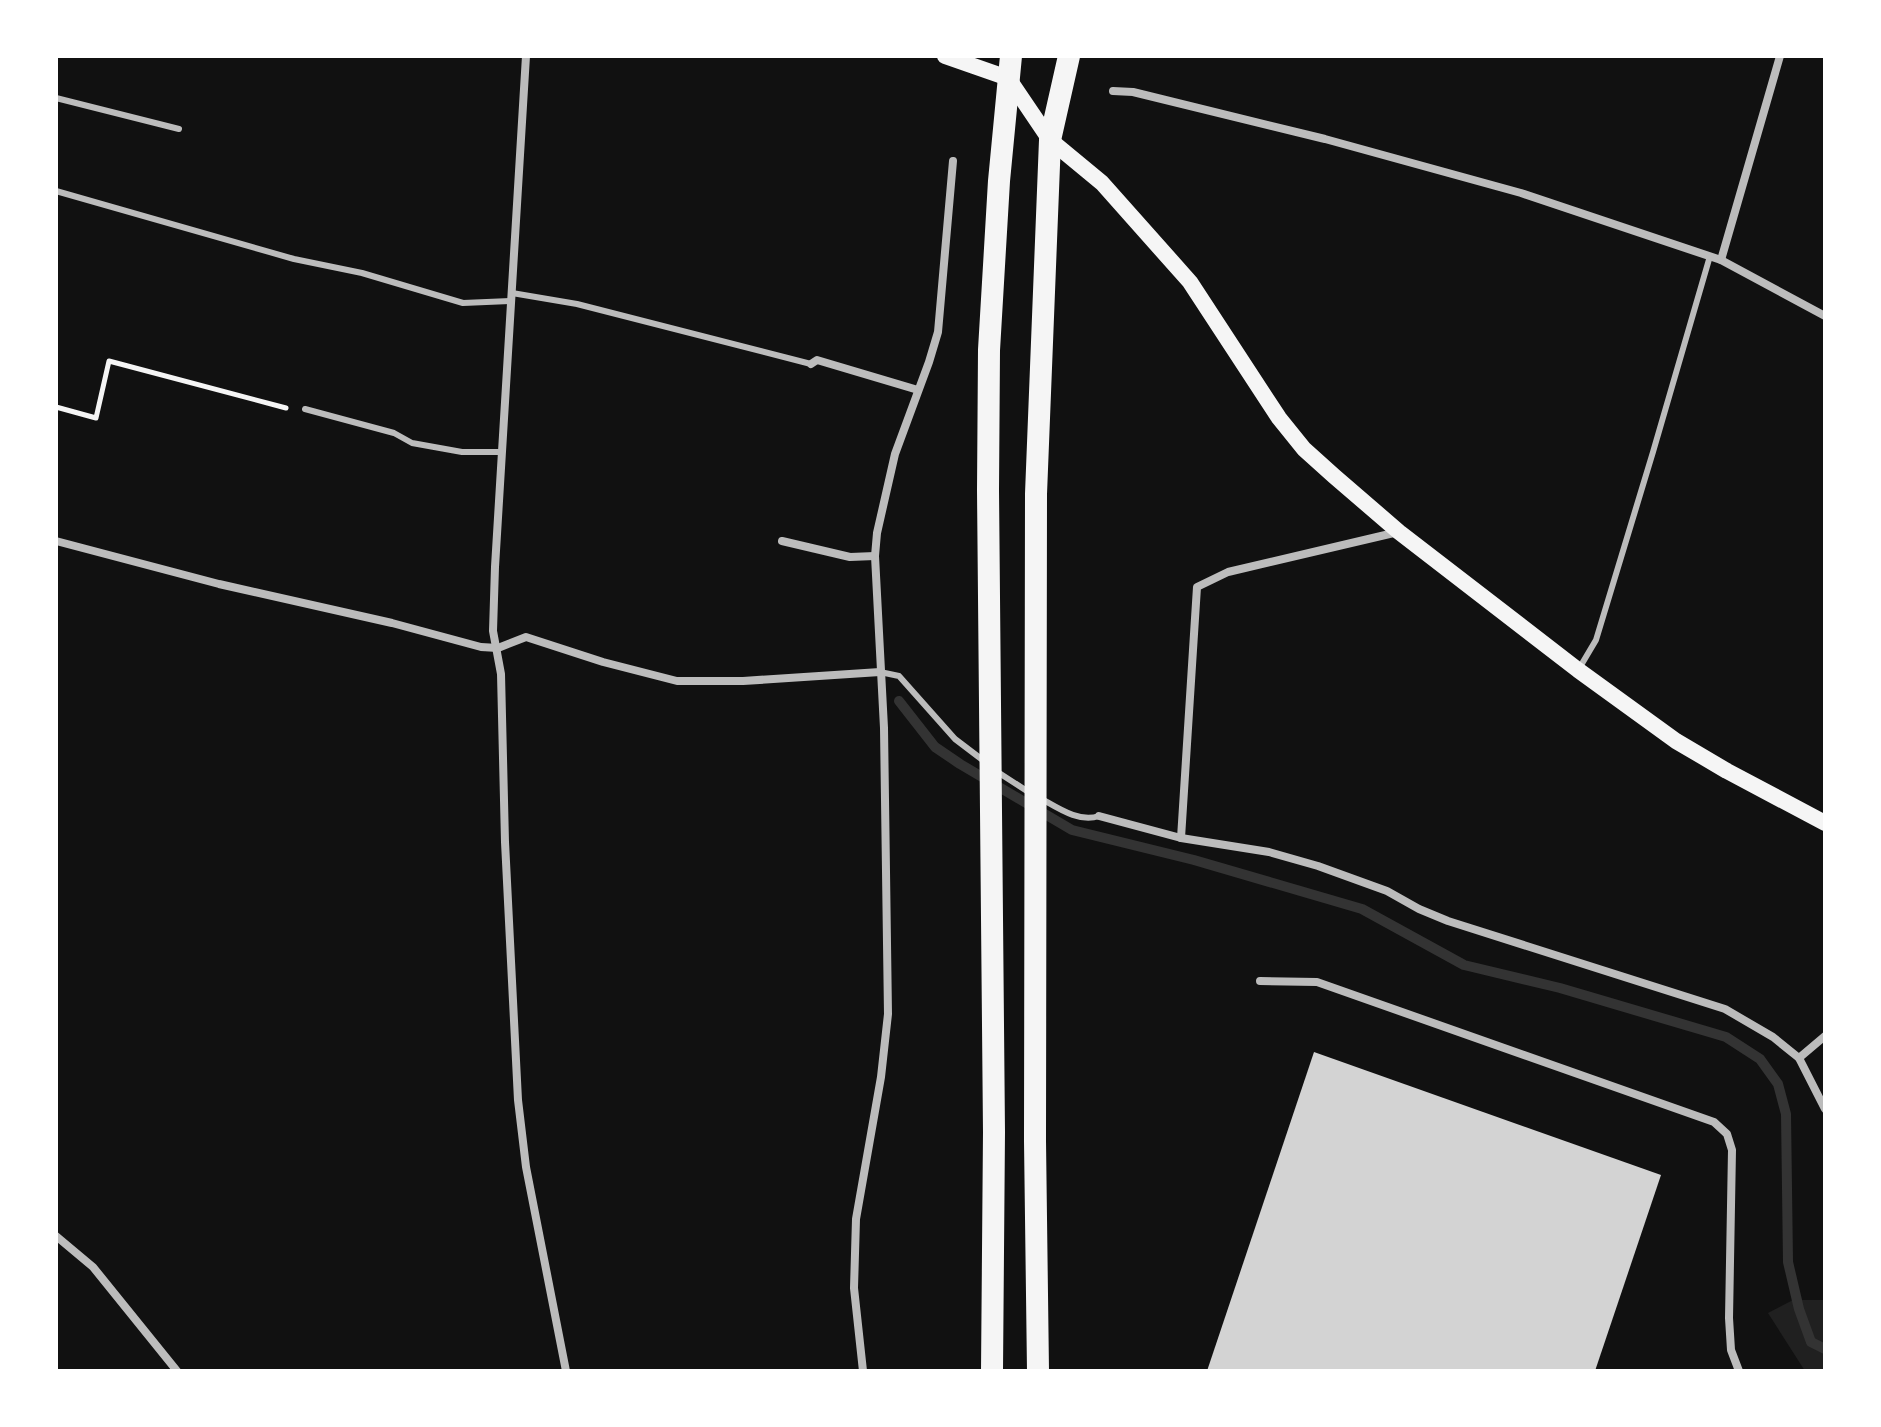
<svg xmlns="http://www.w3.org/2000/svg" width="1881" height="1427" font-family="Mulish,sans-serif">
<style>
.green{fill:#202020}
.lines{fill:none;stroke-linecap:round;stroke-linejoin:round}
.stream{stroke:#333;stroke-width:10}
.building{fill:#d3d3d3}
.path{stroke:#f5f5f5;stroke-width:5}
.service{stroke:#bcbcbc;stroke-width:6}
.minor{stroke:#bcbcbc;stroke-width:8}
.secondary{stroke:#f5f5f5;stroke-width:16}
.trunk{stroke:#f5f5f5;stroke-width:22}
</style>
<rect width="100%" height="100%" fill="#111"/>
<path class="green" d="M 1793,1300 L 1825,1300 L 1825,1371 L 1805,1371 L 1768,1313 Z"/>
<g class="lines">
<path class="stream" d="M 899,701 L 935,747 L 960,764 L 1072,830 L 1194,860 L 1362,909 L 1464,965 L 1560,988 L 1726,1037 L 1760,1059 L 1778,1084 L 1786,1114 L 1788,1262 L 1799,1309 L 1811,1342 L 1825,1349"/>
</g>
<path class="building" d="M 1314,1052 L 1661,1175 L 1595,1371 L 1207,1371 Z"/>
<g class="lines">
<path class="path" d="M 56,407 L 96,418 L 109,361 L 286,408"/>
<g class="service">
<path d="M 56,98 L 179,129"/>
<path d="M 56,191 L 294,259 L 362,273 L 463,303 L 512,301"/>
<path d="M 512,293 L 577,304 L 811,364"/>
<path d="M 305,409 L 394,433 L 412,443 L 462,452 L 502,452"/>
<path d="M 1580,667 L 1596,640 L 1653,452 L 1710,256"/>
<path d="M 880,672 L 899,676 L 955,739 L 984,761"/>
<path d="M 996,771 L 1030,793"/>
<path d="M 1040,798 C 1058,808 1079,823 1099,816"/>
</g>
<g class="minor">
<path d="M 526,56 L 495,567 L 493,631 L 501,674 L 505,842 L 518,1100 L 526,1167 L 566,1371"/>
<path d="M 1113,91 L 1133,92 L 1325,139 L 1521,193 L 1721,260 L 1825,316"/>
<path d="M 1721,260 L 1780,56"/>
<path d="M 811,364 L 817,360 L 918,390"/>
<path d="M 56,541 L 219,584 L 392,623 L 481,647 L 498,648 L 526,637 L 603,662 L 677,681 L 743,681 L 880,672"/>
<path d="M 782,541 L 850,557 L 875,556"/>
<path d="M 1099,816 L 1181,838 L 1269,852 L 1318,866 L 1387,891 L 1419,909 L 1448,921 L 1725,1009 L 1773,1037 L 1799,1058 L 1825,1109"/>
<path d="M 1181,838 L 1197,587 L 1228,572 L 1398,532"/>
<path d="M 1260,981 L 1317,982 L 1714,1122 L 1727,1134 L 1732,1150 L 1729,1318 L 1731,1350 L 1739,1371"/>
<path d="M 1799,1058 L 1825,1036"/>
<path d="M 56,1236 L 93,1267 L 177,1371"/>
<path d="M 863,1371 L 854,1288 L 856,1219 L 881,1077 L 888,1014 L 884,728 L 875,556 L 877,533 L 895,454 L 929,362 L 938,332 L 953,161"/>
</g>
<path class="secondary" d="M 945,56 L 1008,78 L 1050,140 L 1102,183 L 1190,282 L 1279,418 L 1304,449 L 1334,476 L 1399,532 L 1578,670 L 1676,741 L 1727,771 L 1825,823"/>
<g class="trunk">
<path d="M 992,1371 L 994,1132 L 988,490 L 989,350 L 999,181 L 1011,56"/>
<path d="M 1038,1371 L 1035,1141 L 1036,494 L 1050,140 L 1069,56"/>
</g>
</g>
<rect width="1881" height="1427" fill="none" stroke="#ffffff" stroke-width="116"/>
</svg>
